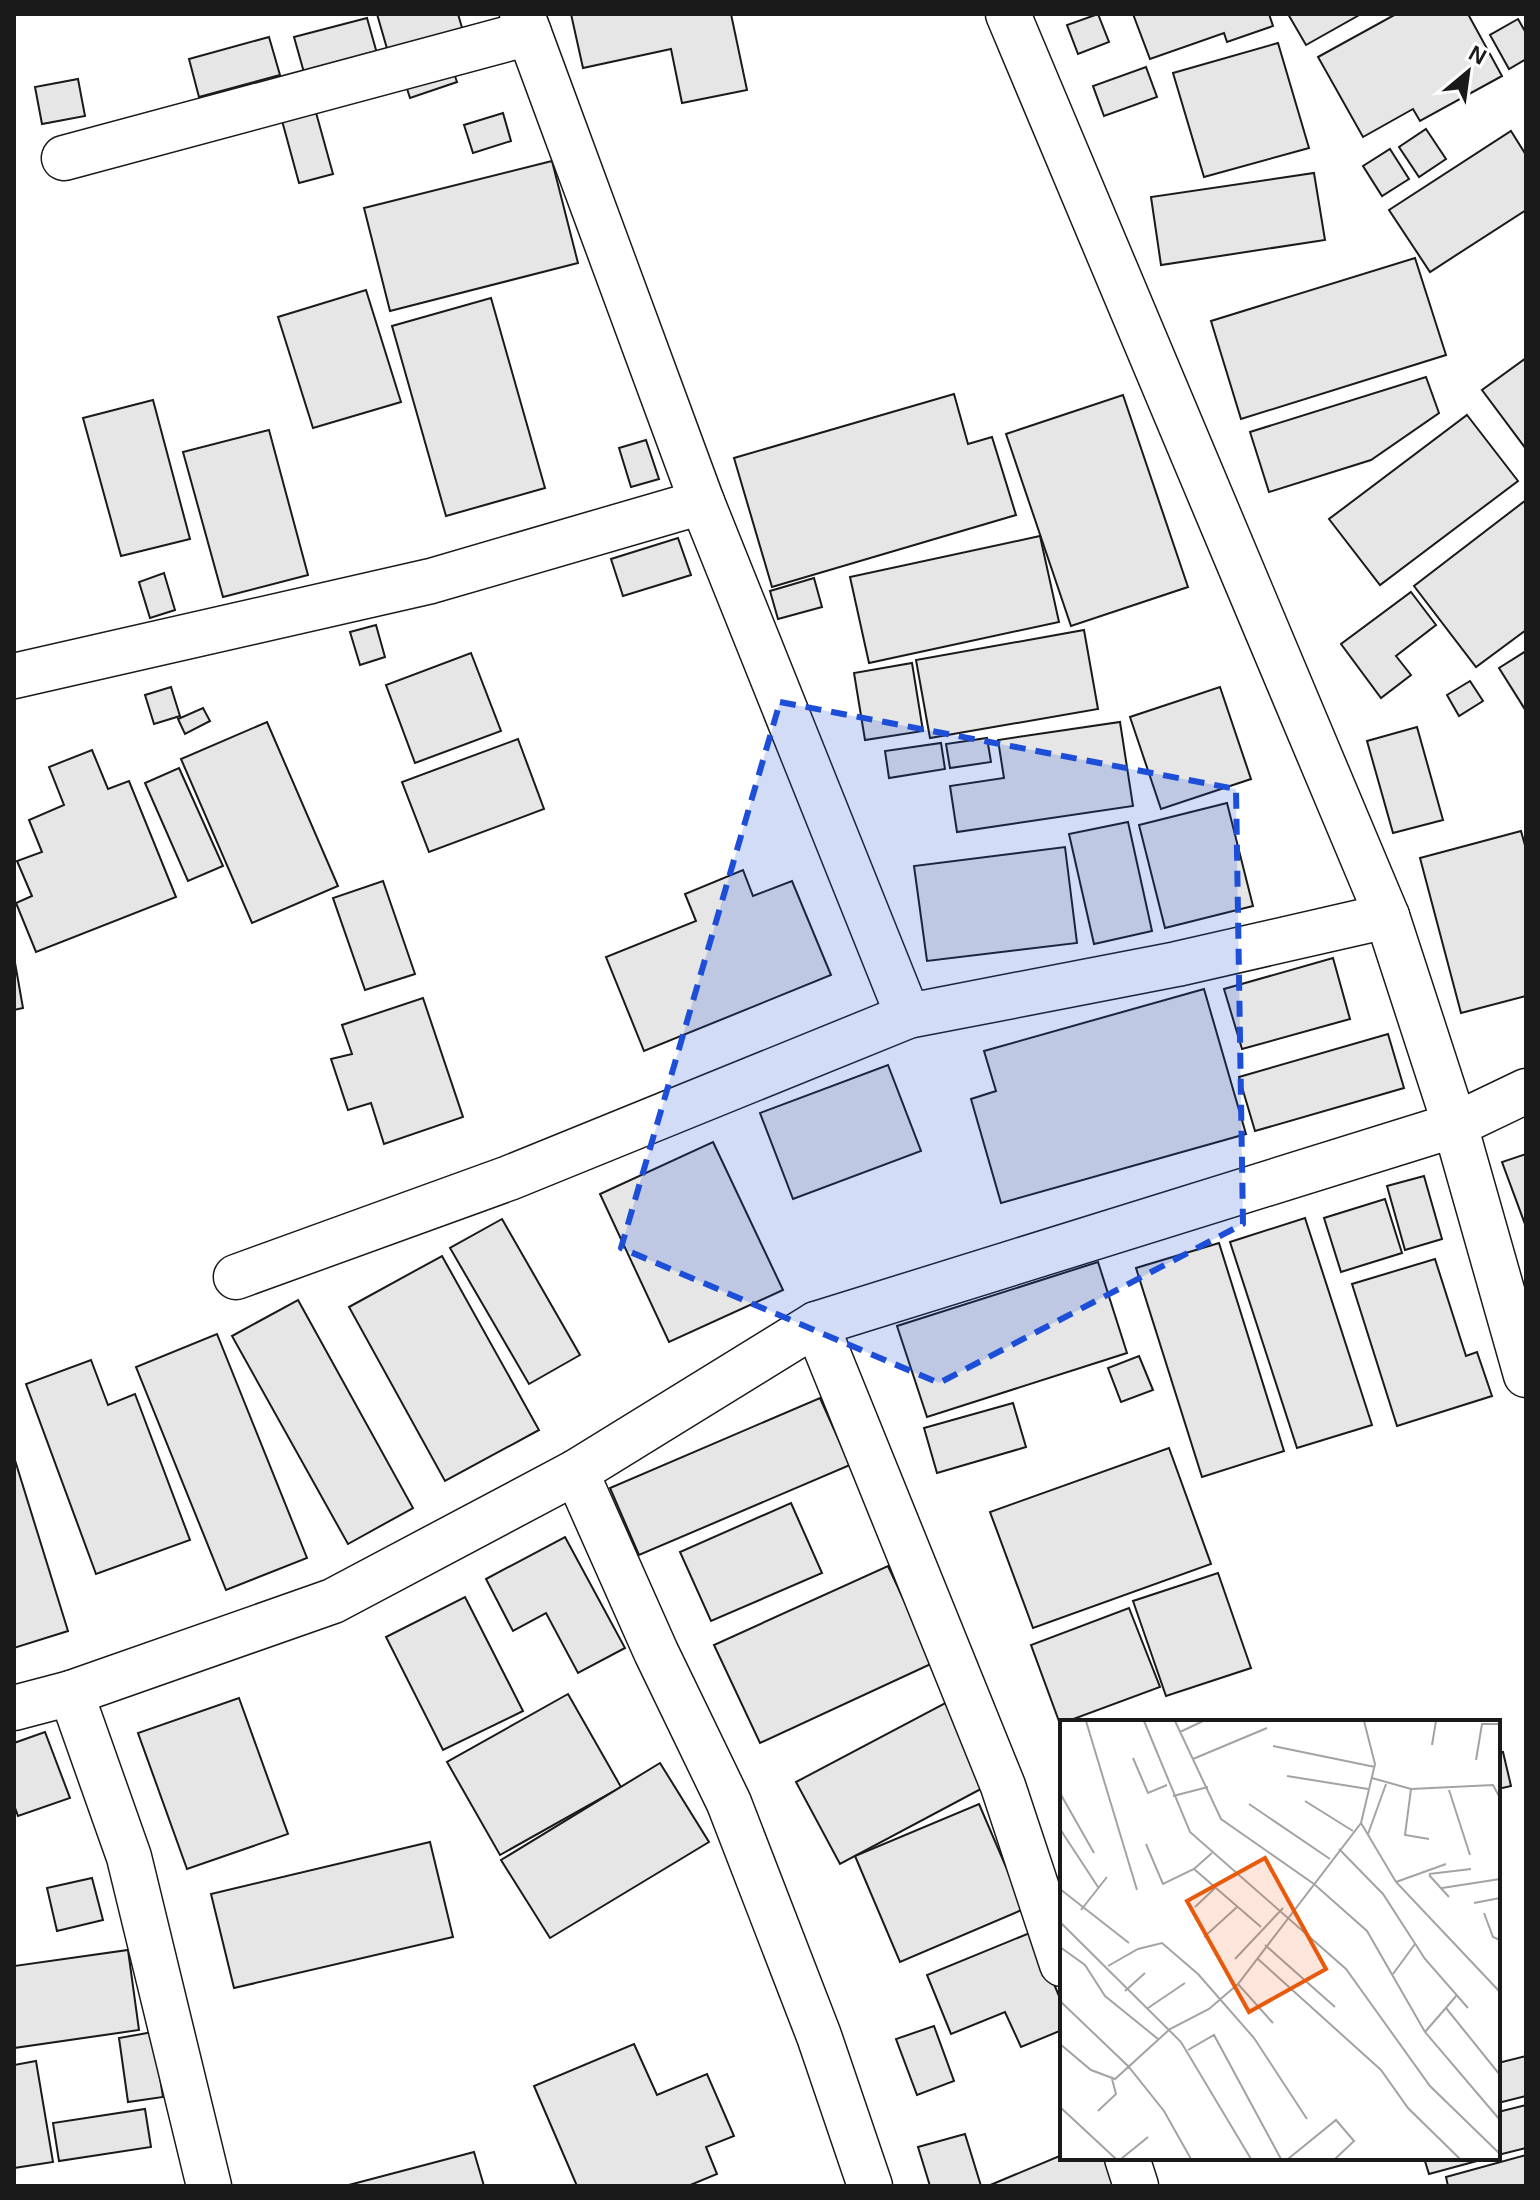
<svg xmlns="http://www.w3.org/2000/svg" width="1540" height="2200" font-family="Arial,sans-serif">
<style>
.building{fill:#e6e6e6;stroke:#1a1a1a;stroke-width:2}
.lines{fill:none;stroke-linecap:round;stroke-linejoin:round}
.street-casing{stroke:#1a1a1a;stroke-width:47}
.street{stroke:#fff;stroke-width:44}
.marked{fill:#1d4ed8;fill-opacity:0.2;stroke:#1d4ed8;stroke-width:6;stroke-dasharray:16 10;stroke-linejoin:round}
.inset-road{fill:none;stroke:#a3a3a3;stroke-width:2}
.view{fill:#e8590c;fill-opacity:0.15;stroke:#e8590c;stroke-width:4}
.inset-edge{fill:none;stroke:#1a1a1a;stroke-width:4}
</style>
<rect width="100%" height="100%" fill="#fff"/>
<g class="building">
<path d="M 377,14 L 458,14 L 463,31 L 388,52 Z"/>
<path d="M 571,14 L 731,14 L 747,90 L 682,103 L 671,49 L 583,68 Z"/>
<path d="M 1098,14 L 1109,42 L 1078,54 L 1067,25 Z"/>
<path d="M 1133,14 L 1269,14 L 1273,26 L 1227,42 L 1224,33 L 1150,59 Z"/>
<path d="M 1288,14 L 1361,14 L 1306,45 Z"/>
<path d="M 1396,14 L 1468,14 L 1502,76 L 1420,121 L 1413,109 L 1363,137 L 1318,57 Z"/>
<path d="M 367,18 L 378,57 L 305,76 L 294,37 Z"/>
<path d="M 1518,19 L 1526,33 L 1526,59 L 1509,69 L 1490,35 Z"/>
<path d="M 269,37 L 280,75 L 199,97 L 189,59 Z"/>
<path d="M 1278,43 L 1309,148 L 1204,177 L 1173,73 Z"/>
<path d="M 449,58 L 457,82 L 410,98 L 402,73 Z"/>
<path d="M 1146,67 L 1157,97 L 1104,116 L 1093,86 Z"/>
<path d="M 78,79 L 85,116 L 42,124 L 35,87 Z"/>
<path d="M 315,109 L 333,174 L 299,183 L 281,117 Z"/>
<path d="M 503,113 L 511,141 L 473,153 L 464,125 Z"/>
<path d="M 1426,129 L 1446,159 L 1419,177 L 1399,147 Z"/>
<path d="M 1511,131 L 1526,155 L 1526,210 L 1430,272 L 1389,210 Z"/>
<path d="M 1390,149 L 1409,179 L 1382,196 L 1363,166 Z"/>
<path d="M 552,161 L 578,263 L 390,311 L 364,208 Z"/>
<path d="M 1314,173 L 1325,240 L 1161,265 L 1151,197 Z"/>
<path d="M 1415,258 L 1446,355 L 1241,419 L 1211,321 Z"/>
<path d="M 366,290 L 401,402 L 313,428 L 278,317 Z"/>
<path d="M 491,298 L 545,488 L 446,516 L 392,326 Z"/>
<path d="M 1526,358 L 1526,449 L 1482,390 Z"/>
<path d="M 1426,377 L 1439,413 L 1371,460 L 1269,492 L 1250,432 Z"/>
<path d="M 954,394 L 968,444 L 992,437 L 1016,515 L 772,587 L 734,458 Z"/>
<path d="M 1123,395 L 1188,587 L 1071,626 L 1006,434 Z"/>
<path d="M 153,400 L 190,539 L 121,556 L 83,418 Z"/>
<path d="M 1467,415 L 1518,481 L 1380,585 L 1329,519 Z"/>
<path d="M 269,430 L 308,575 L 223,597 L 183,452 Z"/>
<path d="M 646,440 L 659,479 L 631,487 L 619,448 Z"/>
<path d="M 1526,500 L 1526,630 L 1476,667 L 1414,586 Z"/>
<path d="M 1040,536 L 1059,622 L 869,663 L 850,577 Z"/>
<path d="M 678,538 L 691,575 L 623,596 L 611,559 Z"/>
<path d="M 164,573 L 175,610 L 150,618 L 139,582 Z"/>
<path d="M 814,578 L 822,607 L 778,619 L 770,591 Z"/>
<path d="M 1411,592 L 1436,625 L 1396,656 L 1411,675 L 1381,698 L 1341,644 Z"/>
<path d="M 376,625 L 385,657 L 360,665 L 350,632 Z"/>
<path d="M 1084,630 L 1098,709 L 930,738 L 916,660 Z"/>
<path d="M 1526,651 L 1526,711 L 1499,668 Z"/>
<path d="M 471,653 L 501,731 L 415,763 L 386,685 Z"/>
<path d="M 912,663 L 923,731 L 865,740 L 854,673 Z"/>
<path d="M 1470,681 L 1483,701 L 1459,716 L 1447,695 Z"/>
<path d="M 171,687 L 180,716 L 154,724 L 145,695 Z"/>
<path d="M 1220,687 L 1251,779 L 1161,809 L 1130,717 Z"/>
<path d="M 203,708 L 210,721 L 185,734 L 178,719 Z"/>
<path d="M 267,722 L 338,886 L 252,923 L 181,759 Z"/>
<path d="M 1120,722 L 1133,806 L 957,832 L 950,786 L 1004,778 L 998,740 Z"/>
<path d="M 1417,727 L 1443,820 L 1393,833 L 1367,741 Z"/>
<path d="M 987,738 L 991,762 L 950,768 L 946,744 Z"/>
<path d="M 518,739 L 544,809 L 429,852 L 402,782 Z"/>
<path d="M 941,743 L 945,769 L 889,778 L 885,751 Z"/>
<path d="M 92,750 L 108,789 L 129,781 L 176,897 L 36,952 L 16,903 L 32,896 L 17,861 L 42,852 L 29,820 L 64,805 L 49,767 Z"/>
<path d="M 179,768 L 223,866 L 188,881 L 145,783 Z"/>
<path d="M 1227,803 L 1253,906 L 1165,928 L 1139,825 Z"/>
<path d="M 1128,822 L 1152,931 L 1094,944 L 1069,834 Z"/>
<path d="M 1521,831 L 1526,849 L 1526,996 L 1461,1013 L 1420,858 Z"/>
<path d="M 1065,847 L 1077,943 L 927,961 L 914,866 Z"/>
<path d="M 743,870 L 753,896 L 792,881 L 831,975 L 644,1051 L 606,957 L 696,921 L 685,894 Z"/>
<path d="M 383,881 L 415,974 L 365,990 L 333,898 Z"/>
<path d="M 14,957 L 23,1008 L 14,1010 Z"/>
<path d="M 1333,958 L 1350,1019 L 1242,1049 L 1224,989 Z"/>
<path d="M 1204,989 L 1246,1134 L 1001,1203 L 971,1099 L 996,1091 L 984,1051 Z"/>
<path d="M 423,998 L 463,1117 L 384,1144 L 371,1103 L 348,1110 L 331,1059 L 352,1054 L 342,1025 Z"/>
<path d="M 1388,1034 L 1404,1088 L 1255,1131 L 1239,1077 Z"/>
<path d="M 888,1065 L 921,1151 L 793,1199 L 760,1113 Z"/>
<path d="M 713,1142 L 783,1290 L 669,1342 L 600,1194 Z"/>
<path d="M 1526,1154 L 1526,1227 L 1502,1162 Z"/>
<path d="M 1424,1176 L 1442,1239 L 1405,1250 L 1387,1186 Z"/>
<path d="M 1385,1199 L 1402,1253 L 1341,1272 L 1324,1218 Z"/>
<path d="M 1305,1218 L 1372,1425 L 1297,1448 L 1230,1242 Z"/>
<path d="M 502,1219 L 580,1355 L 529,1384 L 450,1248 Z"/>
<path d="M 1219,1243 L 1284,1451 L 1202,1477 L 1136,1268 Z"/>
<path d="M 442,1256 L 539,1430 L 445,1481 L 349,1307 Z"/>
<path d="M 1435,1259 L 1466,1356 L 1477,1352 L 1492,1396 L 1397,1426 L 1352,1284 Z"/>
<path d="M 1098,1262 L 1127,1353 L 927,1417 L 897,1326 Z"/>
<path d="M 298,1300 L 413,1508 L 348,1544 L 232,1336 Z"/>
<path d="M 217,1334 L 307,1558 L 226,1590 L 136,1367 Z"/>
<path d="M 1139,1356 L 1153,1390 L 1121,1402 L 1108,1368 Z"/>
<path d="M 91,1360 L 108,1405 L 135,1394 L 190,1540 L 96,1574 L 26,1384 Z"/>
<path d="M 820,1398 L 850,1465 L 639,1555 L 610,1488 Z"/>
<path d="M 1013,1403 L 1026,1447 L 937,1473 L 924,1428 Z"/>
<path d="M 1169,1448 L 1211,1564 L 1033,1628 L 990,1512 Z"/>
<path d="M 14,1457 L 68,1631 L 14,1648 Z"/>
<path d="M 791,1503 L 822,1573 L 711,1621 L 680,1552 Z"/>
<path d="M 565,1537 L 625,1648 L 578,1673 L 546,1613 L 513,1631 L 486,1579 Z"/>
<path d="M 888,1566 L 933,1663 L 760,1743 L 714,1645 Z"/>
<path d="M 1218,1573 L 1251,1668 L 1166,1696 L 1133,1601 Z"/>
<path d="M 465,1597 L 523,1711 L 443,1750 L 386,1637 Z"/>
<path d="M 1129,1608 L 1160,1687 L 1060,1724 L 1031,1645 Z"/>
<path d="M 568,1694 L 621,1787 L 500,1855 L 447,1762 Z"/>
<path d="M 239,1698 L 288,1834 L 187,1869 L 138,1733 Z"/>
<path d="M 951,1700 L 994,1782 L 840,1864 L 796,1782 Z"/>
<path d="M 45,1732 L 70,1798 L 18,1816 L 14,1805 L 14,1743 Z"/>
<path d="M 1503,1752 L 1511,1786 L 1498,1789 L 1498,1753 Z"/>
<path d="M 660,1763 L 709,1842 L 550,1938 L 501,1860 Z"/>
<path d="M 979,1804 L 1024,1909 L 900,1962 L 855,1856 Z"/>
<path d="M 430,1842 L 453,1937 L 234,1988 L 211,1894 Z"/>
<path d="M 92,1878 L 103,1920 L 57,1931 L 47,1888 Z"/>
<path d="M 1032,1932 L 1062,2003 L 1062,2030 L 1021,2047 L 1005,2012 L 951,2034 L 927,1975 Z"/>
<path d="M 128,1950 L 139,2030 L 14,2048 L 14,1966 Z"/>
<path d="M 934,2026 L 954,2081 L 917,2095 L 896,2039 Z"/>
<path d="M 153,2032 L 163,2097 L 128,2102 L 119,2038 Z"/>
<path d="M 634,2044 L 657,2095 L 707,2074 L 734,2136 L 706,2147 L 717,2174 L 688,2186 L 577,2186 L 534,2086 Z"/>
<path d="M 1526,2056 L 1526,2096 L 1498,2103 L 1498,2063 Z"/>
<path d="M 36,2061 L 53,2162 L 14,2168 L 14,2065 Z"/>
<path d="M 1526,2105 L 1526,2148 L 1498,2155 L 1498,2112 Z"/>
<path d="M 145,2109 L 151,2147 L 59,2161 L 53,2123 Z"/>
<path d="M 965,2134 L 981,2186 L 930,2186 L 918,2147 Z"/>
<path d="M 474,2152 L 484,2186 L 345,2186 Z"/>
<path d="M 1062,2155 L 1062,2158 L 1109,2158 L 1121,2186 L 988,2186 Z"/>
<path d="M 1526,2155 L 1526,2186 L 1448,2186 L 1446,2177 Z"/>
<path d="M 1424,2158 L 1488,2158 L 1429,2174 Z"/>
</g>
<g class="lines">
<g class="street-casing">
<g id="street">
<path d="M 522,14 L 702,502 L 908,1016"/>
<path d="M 1008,14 L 1387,916 L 1455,1125 L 1526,1375"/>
<path d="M 64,158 L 529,33"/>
<path d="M 14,676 L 431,581 L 702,502"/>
<path d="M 236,1277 L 509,1178 L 908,1016 L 1177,964 L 1387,916"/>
<path d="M 816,1324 L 1003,1786 L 1062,1964"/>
<path d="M 576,1472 L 656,1652 L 729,1803 L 819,2036 L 870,2186"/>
<path d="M 71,1693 L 129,1857 L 209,2186"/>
<path d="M 14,1708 L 71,1693 L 333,1601 L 576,1472 L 816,1324 L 1455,1125 L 1526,1091"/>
<path d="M 1127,2158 L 1136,2186"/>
</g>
</g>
<use href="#street" class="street"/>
</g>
<path class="marked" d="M 780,702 L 1236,789 L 1243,1224 L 939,1383 L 621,1248 Z"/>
<g transform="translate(1060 1720)">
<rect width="440" height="440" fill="#fff"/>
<path class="inset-road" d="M 26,1 L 77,170M 84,1 L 130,112 L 286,249 L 370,366 L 440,434M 115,1 L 161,99 L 254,164 L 307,211 L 365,312 L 440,400M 120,12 L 143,1M 372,25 L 376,1M 213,26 L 315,47M 73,38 L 88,73 L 107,65M 133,39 L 207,8M 416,40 L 422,4 L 440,4M 227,56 L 308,69M 312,58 L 351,69 L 433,65 L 440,78M 351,69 L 345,115 L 369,119M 389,70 L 410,135M 0,73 L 34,133M 113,76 L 148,67M 245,81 L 293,111M 189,84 L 270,139M 301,103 L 336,162 L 440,272M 0,109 L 38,167M 308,114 L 326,64M 86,124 L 103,164 L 134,149 L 152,133M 279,129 L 323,174 L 365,239 L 408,288M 134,149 L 201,207M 369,154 L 411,149M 369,155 L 389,177M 336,162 L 386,144M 382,168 L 440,159M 0,169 L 69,223M 414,183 L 440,178M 135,187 L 155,168M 21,190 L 47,157M 424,193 L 433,217 L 440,220M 0,202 L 121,322 L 191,439M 144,217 L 177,187M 205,225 L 275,287M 0,227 L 25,245 L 45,276 L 98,319M 175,239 L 223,188M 198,239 L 321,350 L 348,388 L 400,439M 48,246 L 78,229 L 102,223 L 138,254 L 194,318 L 247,399M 333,254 L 355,224M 178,264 L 213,303M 65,271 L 85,253M 0,281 L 68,346 L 104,391 L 131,439M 88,288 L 125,263M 386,288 L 440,355M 365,312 L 397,275M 0,324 L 31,350 L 55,359 L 110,309 L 149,289 L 178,264 L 301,103 L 315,44 L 304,1M 128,330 L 154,315 L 221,439M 0,387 L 56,439M 38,391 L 56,374 L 52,359M 61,439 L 88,417M 228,439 L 276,400 L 294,421 L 275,439"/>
<path class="view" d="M 205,138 L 266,249 L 189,292 L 127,181 Z"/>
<rect width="440" height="440" class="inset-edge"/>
</g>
<rect width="1540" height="2200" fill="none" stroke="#1a1a1a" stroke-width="32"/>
<g transform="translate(1468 72) rotate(29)" stroke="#ffffff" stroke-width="6" paint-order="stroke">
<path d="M0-6L14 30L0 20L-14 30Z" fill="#1a1a1a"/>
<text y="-12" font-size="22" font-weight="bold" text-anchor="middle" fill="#1a1a1a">N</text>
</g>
</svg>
